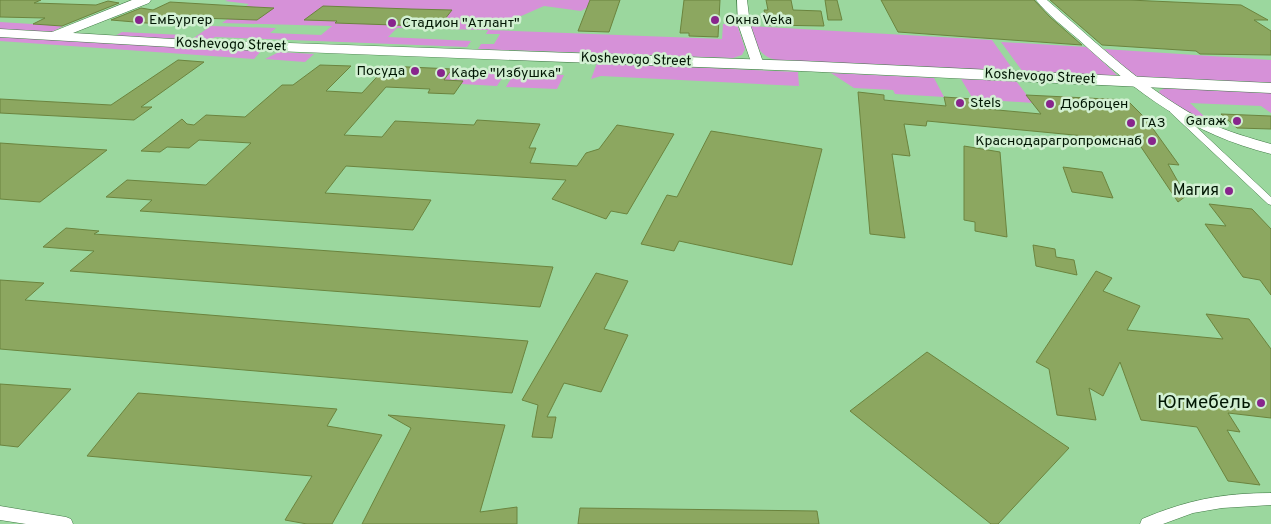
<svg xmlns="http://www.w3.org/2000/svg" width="1271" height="524" font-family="Overpass,sans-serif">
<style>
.green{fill:#d691d8}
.building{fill:#8ca760;stroke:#6b843e}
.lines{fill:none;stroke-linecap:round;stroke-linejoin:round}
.service-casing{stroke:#417a46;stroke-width:1}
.minor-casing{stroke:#417a46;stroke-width:1}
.tertiary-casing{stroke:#417a46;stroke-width:1}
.service{fill:#fff;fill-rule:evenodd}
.minor{fill:#fff;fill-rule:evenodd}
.tertiary{fill:#fff;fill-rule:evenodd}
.poi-dot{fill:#88258d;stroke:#d2f0d2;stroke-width:2}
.labels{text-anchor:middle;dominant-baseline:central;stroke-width:5;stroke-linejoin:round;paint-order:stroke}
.far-poi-label{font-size:14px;fill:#021704;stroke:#d2f0d2;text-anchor:start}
.far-street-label{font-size:14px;fill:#021704;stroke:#d2f0d2}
.poi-label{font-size:16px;fill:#021704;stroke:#d2f0d2;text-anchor:end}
.near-poi-label{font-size:19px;fill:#021704;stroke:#d2f0d2;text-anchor:end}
</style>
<rect width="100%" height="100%" fill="#9bd79e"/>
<g class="green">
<path d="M 228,0 L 600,0 L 581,11 L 544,6 L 489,30 L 722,39 L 723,24 L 737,24 L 745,49 L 742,55 L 733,58 L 478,49 L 481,44 L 494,44 L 500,34 L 486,34 L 488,30 L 397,28 L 388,37 L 471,41 L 467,47 L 215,37 L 211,40 L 192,39 L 211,26 L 276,28 L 270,33 L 321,35 L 332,26 L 222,23 L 249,4 L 225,1 Z"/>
<path d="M 0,22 L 63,26 L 50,33 L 0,30 Z"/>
<path d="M 750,26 L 992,40 L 1014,71 L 784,62 C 758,57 758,49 750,26 Z"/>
<path d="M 122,32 L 183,35 L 176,39 L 115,36 Z"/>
<path d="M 0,37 L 261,51 L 254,59 L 0,41 Z"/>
<path d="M 1001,42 L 1087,47 L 1118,76 L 1023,72 Z"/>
<path d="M 1104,49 L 1271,60 L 1271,83 L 1135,77 Z"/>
<path d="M 279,52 L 314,54 L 305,62 L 265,59 Z"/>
<path d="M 597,63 L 798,72 L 799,86 L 601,76 L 591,79 Z"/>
<path d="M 452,69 L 506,72 L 497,86 L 461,84 L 463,81 L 456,80 L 453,84 L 441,83 Z"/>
<path d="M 515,72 L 564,75 L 557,89 L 506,87 Z"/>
<path d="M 831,73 L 934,78 L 944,97 L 895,94 L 893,90 L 854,88 Z"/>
<path d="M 961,79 L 1016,81 L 1033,103 L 973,99 Z"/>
<path d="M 1165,88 L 1271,92 L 1271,113 L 1261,106 L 1190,103 L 1206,118 L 1195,117 L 1161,96 L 1159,91 Z"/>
</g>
<g class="building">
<path d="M 0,0 L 41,0 L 34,3 L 96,5 L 108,1 L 119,3 L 62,26 L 33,24 L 45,18 L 0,17 Z"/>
<path d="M 590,0 L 620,0 L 609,32 L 578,31 Z"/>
<path d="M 684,0 L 720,0 L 718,37 L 689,36 L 689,33 L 680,33 Z"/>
<path d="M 766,0 L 791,0 L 793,10 L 821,11 L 824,26 L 768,25 L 764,10 L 768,10 Z"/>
<path d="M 825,0 L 837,0 L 842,20 L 828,20 Z"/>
<path d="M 881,0 L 1034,0 L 1050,17 L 1082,45 L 898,32 Z"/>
<path d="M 1050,0 L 1129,0 L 1241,5 L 1268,20 L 1254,20 L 1271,31 L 1271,55 L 1200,54 L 1196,51 L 1102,45 Z"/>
<path d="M 170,2 L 254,7 L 274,8 L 257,20 L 171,17 L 158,24 L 111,20 L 141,8 L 153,10 Z"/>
<path d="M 323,6 L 411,9 L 452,10 L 441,24 L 425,24 L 423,26 L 335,23 L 337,21 L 304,20 Z"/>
<path d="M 178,60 L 204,62 L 141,107 L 152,107 L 134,120 L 0,113 L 0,99 L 111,105 Z"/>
<path d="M 320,65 L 351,66 L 326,91 L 362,93 L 387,66 L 452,69 L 444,80 L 463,81 L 454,94 L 428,93 L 430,89 L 386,87 L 344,135 L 382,137 L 395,121 L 474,125 L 477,120 L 540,124 L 529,148 L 536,148 L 530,163 L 577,166 L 586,153 L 599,149 L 617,125 L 674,134 L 627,214 L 611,211 L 606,219 L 552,199 L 566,180 L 346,166 L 325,193 L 431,200 L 413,230 L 140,211 L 152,200 L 106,197 L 127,180 L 206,185 L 251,143 L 199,140 L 189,148 L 167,147 L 160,152 L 141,151 L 182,119 L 187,124 L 194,125 L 206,115 L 245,117 L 282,85 L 293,85 Z"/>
<path d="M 858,92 L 884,95 L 884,100 L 946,106 L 944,97 L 973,99 L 976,108 L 1041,114 L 1026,95 L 1127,100 L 1146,119 L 1179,165 L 1168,164 L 1186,196 L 1178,202 L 1137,141 L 927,121 L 926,126 L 904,124 L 910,156 L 892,154 L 905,238 L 870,234 Z"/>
<path d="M 1221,114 L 1271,116 L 1271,129 L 1237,128 Z"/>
<path d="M 711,131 L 822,149 L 792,265 L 679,241 L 674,251 L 641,244 L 667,195 L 677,197 Z"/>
<path d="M 0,143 L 29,145 L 107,150 L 40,202 L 0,199 Z"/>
<path d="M 964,146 L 1000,152 L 1007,237 L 975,231 L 975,222 L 964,220 Z"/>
<path d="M 1063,167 L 1102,172 L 1113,198 L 1072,192 Z"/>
<path d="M 1209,204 L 1252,209 L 1271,229 L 1271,295 L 1260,280 L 1243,277 L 1205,224 L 1226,226 Z"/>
<path d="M 66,228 L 99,231 L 94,234 L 553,267 L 540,307 L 70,271 L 94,251 L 43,247 Z"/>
<path d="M 1033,245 L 1055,249 L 1056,257 L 1074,260 L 1077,275 L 1036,266 Z"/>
<path d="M 1096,271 L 1112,278 L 1103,291 L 1140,306 L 1127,330 L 1223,339 L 1206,314 L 1249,319 L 1271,349 L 1271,418 L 1228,413 L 1240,432 L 1227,430 L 1260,485 L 1228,481 L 1197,427 L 1141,420 L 1120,362 L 1103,396 L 1089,388 L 1096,420 L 1057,415 L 1049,369 L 1036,362 Z"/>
<path d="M 596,273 L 628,281 L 604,329 L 628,335 L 601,392 L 564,383 L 547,417 L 556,417 L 552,438 L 532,437 L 538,405 L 522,400 Z"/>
<path d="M 0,280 L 44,283 L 25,300 L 528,341 L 512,393 L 0,349 Z"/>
<path d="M 927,352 L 1069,448 L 998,524 L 991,524 L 850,411 Z"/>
<path d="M 0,384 L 71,389 L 18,447 L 0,445 Z"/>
<path d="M 138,393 L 337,409 L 327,426 L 382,435 L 332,524 L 307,524 L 285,520 L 312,476 L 87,456 Z"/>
<path d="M 388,415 L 505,425 L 480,512 L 517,507 L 517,524 L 362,524 L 411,428 Z"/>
<path d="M 580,508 L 817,511 L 819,524 L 578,524 Z"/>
</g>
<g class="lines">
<g class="service-casing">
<g id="service">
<path d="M 1170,108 L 1176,108 L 1271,197 L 1271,205 L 1268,204 L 1170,112 Z"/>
<path d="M 1271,493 L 1271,505 L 1222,508 L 1193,513 L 1163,524 L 1140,524 L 1142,519 C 1187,500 1222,493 1271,493 Z"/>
<path d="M 0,506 L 66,517 L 71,519 L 73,524 L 26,524 L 0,520 Z"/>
</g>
</g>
<g class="minor-casing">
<g id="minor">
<path d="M 737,0 L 747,0 L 750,24 L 764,65 L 762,68 L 758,69 L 752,65 L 738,24 Z"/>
<path d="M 1036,0 L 1047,0 C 1098,44 1148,93 1209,123 C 1229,132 1250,138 1271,144 L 1271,154 C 1191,134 1138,94 1078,39 C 1064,27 1048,15 1036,0 Z"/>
</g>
</g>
<g class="tertiary-casing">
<path id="tertiary" d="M 132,0 L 151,0 L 149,3 L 73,33 L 172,39 L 801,61 L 1271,83 L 1271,93 L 801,71 L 172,47 L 0,37 L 0,29 L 52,32 Z"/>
</g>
<use href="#service" class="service"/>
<use href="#minor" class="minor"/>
<use href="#tertiary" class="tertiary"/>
</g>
<g class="poi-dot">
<circle cx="139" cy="20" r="5"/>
<circle cx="715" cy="20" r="5"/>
<circle cx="392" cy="23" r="5"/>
<circle cx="415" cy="71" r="5"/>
<circle cx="441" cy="73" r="5"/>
<circle cx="960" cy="103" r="5"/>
<circle cx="1050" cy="104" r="5"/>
<circle cx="1237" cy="121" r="5"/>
<circle cx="1131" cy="123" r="5"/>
<circle cx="1152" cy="141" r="5"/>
<circle cx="1229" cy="191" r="5"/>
<circle cx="1261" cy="403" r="5"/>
</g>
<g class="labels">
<g class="far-poi-label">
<text x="149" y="20">ЕмБургер</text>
<text x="725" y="20">Окна Veka</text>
<text x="402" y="23">Стадион "Атлант"</text>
<text x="405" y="71" text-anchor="end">Посуда</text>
<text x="451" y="73">Кафе "Избушка"</text>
<text x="970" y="103">Stels</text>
<text x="1060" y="104">Доброцен</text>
<text x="1227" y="121" text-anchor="end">Garaж</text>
<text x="1141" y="123">ГАЗ</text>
<text x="1142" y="141" text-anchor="end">Краснодарагропромснаб</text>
</g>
<g class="far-street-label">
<text transform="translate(231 45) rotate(2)">Koshevogo Street</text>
<text transform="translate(636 60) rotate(2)">Koshevogo Street</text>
<text transform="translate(1040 77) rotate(3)">Koshevogo Street</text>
</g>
<g class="poi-label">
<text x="1219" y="191">Магия</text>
</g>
<g class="near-poi-label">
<text x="1251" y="403">Югмебель</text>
</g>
</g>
</svg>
